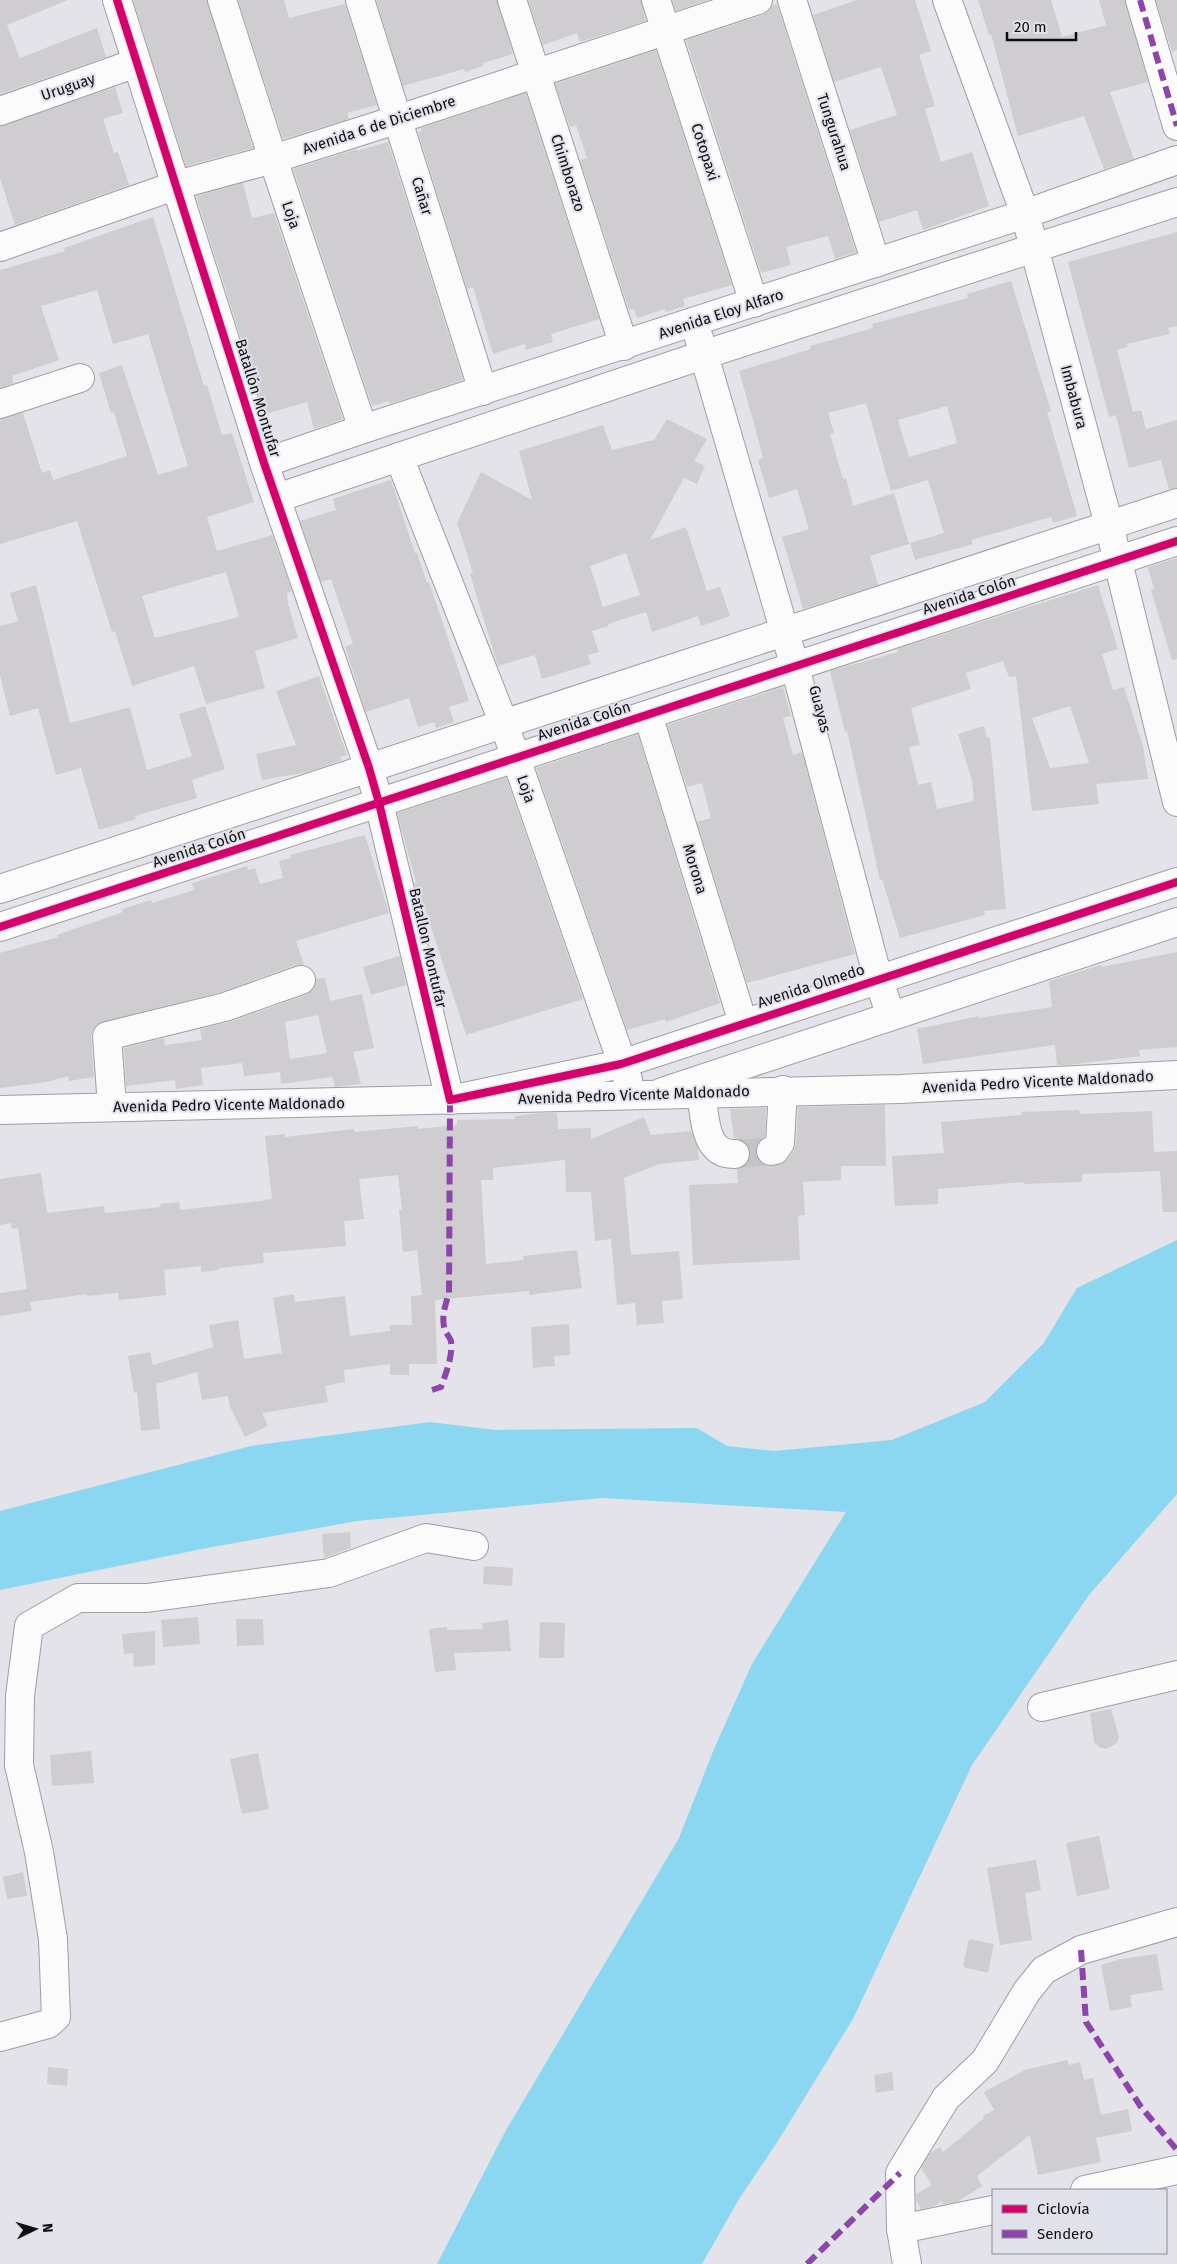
<svg xmlns="http://www.w3.org/2000/svg" width="1177" height="2264" font-family="'Fira Sans',sans-serif">
<style>
.water{fill:#8bd7f1}
.building{fill:#cfcdcf;fill-rule:evenodd}
.lines{fill:none;stroke-linecap:round;stroke-linejoin:round}
.minor-tunnel{stroke:#c3c3c8;stroke-width:28;stroke-dasharray:28 14;stroke-linecap:butt}
.minor-casing{stroke:#9e9ea3;stroke-width:30}
.major-casing{stroke:#9e9ea3;stroke-width:30}
.minor{stroke:#fbfbfc;stroke-width:28}
.major{stroke:#fbfbfc;stroke-width:28}
.quiet{stroke:#8e44ad;stroke-width:6;stroke-dasharray:12 6;stroke-linecap:butt}
.cycleway-casing{stroke:#e1e1eb;stroke-width:11}
.cycleway{stroke:#d6006c;stroke-width:8}
.labels{text-anchor:middle;dominant-baseline:central;stroke-width:4;stroke-linejoin:round;paint-order:stroke}
.street-label{font-size:15px;fill:#0d0d10;stroke:#e1e1eb}
</style>
<rect width="100%" height="100%" fill="#e3e3e9"/>
<path class="water" d="M 1177,1240 L 1177,1494 L 1089,1595 L 972,1765 L 853,2019 L 778,2141 L 739,2199 L 702,2264 L 437,2264 L 505,2132 L 679,1838 L 714,1749 L 752,1664 L 846,1512 L 602,1498 L 357,1521 L 207,1548 L 0,1590 L 0,1511 L 251,1446 L 430,1422 L 495,1430 L 697,1428 L 727,1446 L 774,1451 L 892,1440 L 985,1402 L 1043,1344 L 1077,1288 Z"/>
<g class="building">
<path d="M 0,0 L 68,0 L 7,25 L 20,58 L 97,28 L 106,57 L 0,94 Z"/>
<path d="M 133,0 L 207,0 L 253,148 L 186,166 Z"/>
<path d="M 238,0 L 284,0 L 289,18 L 345,4 L 377,105 L 347,113 L 349,119 L 283,139 Z"/>
<path d="M 376,0 L 497,0 L 513,54 L 483,63 L 483,66 L 465,72 L 464,69 L 403,86 Z"/>
<path d="M 528,0 L 641,0 L 646,21 L 580,42 L 577,33 L 543,45 Z"/>
<path d="M 672,0 L 708,0 L 676,11 Z"/>
<path d="M 857,0 L 915,0 L 931,51 L 919,55 L 935,106 L 925,109 L 941,162 L 972,152 L 989,206 L 923,230 L 917,210 L 879,222 L 850,130 L 897,115 L 881,67 L 834,82 L 813,15 Z"/>
<path d="M 978,0 L 1051,0 L 1062,37 L 1106,25 L 1099,0 L 1125,0 L 1148,82 L 1110,92 L 1134,159 L 1104,169 L 1084,116 L 1018,136 L 991,34 L 989,35 Z"/>
<path d="M 1156,0 L 1177,0 L 1177,50 L 1172,52 Z"/>
<path d="M 777,4 L 856,252 L 835,259 L 828,236 L 786,247 L 791,265 L 761,273 L 686,40 L 763,15 L 769,11 L 772,5 Z"/>
<path d="M 656,50 L 732,285 L 683,299 L 685,306 L 666,312 L 665,309 L 637,318 L 634,309 L 629,310 L 580,160 L 587,158 L 576,125 L 570,127 L 555,84 Z"/>
<path d="M 115,87 L 123,113 L 103,119 L 114,153 L 118,152 L 129,185 L 15,225 L 0,178 L 0,126 Z"/>
<path d="M 526,93 L 599,319 L 551,334 L 553,342 L 526,350 L 525,344 L 493,354 L 473,287 L 467,289 L 418,132 L 422,131 L 421,128 Z"/>
<path d="M 388,142 L 463,380 L 389,404 L 389,401 L 372,406 L 293,169 L 357,149 L 357,151 Z"/>
<path d="M 243,183 L 252,218 L 274,213 L 343,419 L 314,429 L 307,402 L 265,414 L 196,196 Z"/>
<path d="M 153,217 L 204,386 L 207,385 L 222,435 L 232,433 L 254,502 L 207,517 L 217,551 L 272,535 L 292,591 L 287,593 L 288,604 L 298,638 L 255,651 L 265,688 L 206,704 L 194,666 L 132,686 L 115,631 L 112,632 L 77,521 L 0,544 L 0,419 L 23,413 L 42,473 L 50,470 L 53,480 L 127,456 L 114,412 L 111,413 L 99,373 L 122,365 L 158,475 L 188,466 L 148,334 L 113,344 L 97,290 L 41,306 L 59,360 L 12,376 L 14,383 L 0,388 L 0,270 L 65,251 L 64,248 ZM 226,572 L 239,617 L 155,638 L 142,596 Z"/>
<path d="M 1177,232 L 1177,326 L 1168,328 L 1170,334 L 1127,344 L 1128,347 L 1117,350 L 1133,412 L 1141,410 L 1146,429 L 1177,420 L 1177,488 L 1169,489 L 1161,460 L 1129,468 L 1116,415 L 1109,417 L 1068,262 Z"/>
<path d="M 1011,281 L 1051,411 L 1047,412 L 1077,516 L 1053,523 L 1051,517 L 971,540 L 973,544 L 915,560 L 910,543 L 944,533 L 928,480 L 891,491 L 866,403 L 828,413 L 834,433 L 830,434 L 843,479 L 846,478 L 853,506 L 894,493 L 909,544 L 870,556 L 878,585 L 803,609 L 782,537 L 809,529 L 797,489 L 769,498 L 758,460 L 763,458 L 755,427 L 739,371 L 811,349 L 810,346 L 873,328 L 872,324 L 968,298 L 967,294 ZM 947,406 L 957,443 L 909,457 L 898,420 Z"/>
<path d="M 667,419 L 707,439 L 694,461 L 705,466 L 697,484 L 684,478 L 650,540 L 686,527 L 707,591 L 720,587 L 730,616 L 701,626 L 698,616 L 652,632 L 646,612 L 608,624 L 609,626 L 592,631 L 599,652 L 588,655 L 591,664 L 542,679 L 535,655 L 498,666 L 470,574 L 473,573 L 457,523 L 481,472 L 532,500 L 519,451 L 603,425 L 612,450 L 654,440 ZM 626,553 L 640,595 L 603,607 L 590,566 Z"/>
<path d="M 391,480 L 415,553 L 417,553 L 427,583 L 429,582 L 469,701 L 449,707 L 454,722 L 436,728 L 434,722 L 418,727 L 409,698 L 366,712 L 345,647 L 353,644 L 331,579 L 321,582 L 300,521 L 336,510 L 333,499 Z"/>
<path d="M 1177,558 L 1177,659 L 1172,660 L 1151,590 L 1154,589 L 1148,567 Z"/>
<path d="M 36,585 L 70,723 L 130,707 L 147,770 L 192,756 L 179,714 L 205,706 L 225,769 L 192,780 L 197,798 L 135,816 L 136,819 L 99,830 L 81,768 L 56,775 L 38,708 L 10,716 L 0,675 L 0,626 L 18,621 L 10,593 Z"/>
<path d="M 1098,585 L 1118,649 L 1102,654 L 1113,690 L 1124,687 L 1143,746 L 1148,779 L 1096,784 L 1099,804 L 1032,811 L 1016,676 L 1009,677 L 1003,661 L 966,673 L 971,689 L 911,708 L 920,745 L 909,747 L 918,785 L 931,782 L 937,809 L 974,801 L 972,781 L 958,734 L 984,726 L 987,738 L 990,737 L 1006,909 L 984,911 L 985,915 L 900,938 L 882,879 L 880,880 L 847,731 L 845,732 L 830,671 L 898,652 L 897,649 ZM 1070,706 L 1089,763 L 1050,768 L 1032,718 Z"/>
<path d="M 319,676 L 347,755 L 340,757 L 342,760 L 308,772 L 262,780 L 256,754 L 296,745 L 276,691 Z"/>
<path d="M 783,687 L 791,716 L 783,718 L 793,755 L 802,752 L 855,954 L 747,983 L 697,822 L 711,818 L 702,783 L 687,787 L 667,725 Z"/>
<path d="M 638,734 L 720,1003 L 666,1022 L 665,1019 L 627,1030 L 536,768 Z"/>
<path d="M 506,777 L 583,999 L 466,1035 L 423,902 L 419,903 L 414,883 L 416,882 L 397,813 Z"/>
<path d="M 365,835 L 389,913 L 296,941 L 304,965 L 296,965 L 221,992 L 97,1024 L 93,1030 L 91,1037 L 94,1077 L 69,1081 L 68,1076 L 47,1082 L 0,1088 L 0,953 L 58,937 L 57,935 L 123,912 L 122,909 L 151,900 L 152,903 L 194,890 L 192,883 L 247,866 L 248,870 L 255,868 L 260,884 L 283,878 L 279,861 L 291,858 L 290,855 Z"/>
<path d="M 1177,952 L 1177,1047 L 1139,1050 L 1140,1056 L 1068,1065 L 1057,1065 L 1055,1045 L 923,1064 L 917,1029 L 979,1016 L 979,1018 L 1052,1007 L 1049,981 L 1101,965 L 1101,967 Z"/>
<path d="M 400,956 L 406,985 L 371,995 L 363,967 Z"/>
<path d="M 325,978 L 330,1001 L 362,994 L 374,1048 L 353,1052 L 361,1084 L 335,1087 L 332,1077 L 281,1084 L 280,1072 L 244,1076 L 242,1063 L 201,1068 L 203,1085 L 176,1089 L 175,1080 L 126,1086 L 124,1048 L 164,1038 L 165,1045 L 202,1040 L 200,1029 L 230,1022 L 306,995 L 313,990 L 316,979 ZM 318,1015 L 327,1053 L 290,1059 L 285,1022 Z"/>
<path d="M 885,1105 L 886,1166 L 841,1166 L 841,1180 L 803,1182 L 805,1215 L 798,1216 L 800,1260 L 693,1265 L 689,1185 L 738,1183 L 737,1169 L 747,1164 L 750,1157 L 750,1149 L 745,1142 L 734,1138 L 730,1109 L 766,1108 L 765,1137 L 756,1146 L 756,1154 L 760,1162 L 767,1166 L 774,1166 L 787,1160 L 793,1152 L 796,1144 L 798,1107 Z"/>
<path d="M 1079,1110 L 1080,1114 L 1152,1111 L 1154,1152 L 1177,1151 L 1177,1212 L 1163,1212 L 1160,1171 L 1082,1174 L 1082,1182 L 1024,1184 L 1024,1182 L 938,1189 L 938,1204 L 895,1206 L 892,1156 L 944,1153 L 941,1122 L 1022,1115 L 1021,1112 Z"/>
<path d="M 540,1113 L 557,1113 L 558,1129 L 591,1128 L 591,1139 L 644,1117 L 651,1135 L 691,1131 L 698,1149 L 699,1160 L 659,1164 L 624,1178 L 631,1255 L 679,1251 L 683,1299 L 662,1301 L 664,1323 L 637,1325 L 635,1303 L 617,1305 L 611,1239 L 595,1241 L 591,1192 L 566,1192 L 565,1160 L 493,1168 L 493,1180 L 481,1180 L 486,1264 L 524,1260 L 523,1256 L 577,1250 L 582,1288 L 529,1295 L 529,1291 L 435,1300 L 437,1364 L 409,1364 L 409,1375 L 390,1375 L 390,1364 L 344,1370 L 345,1382 L 325,1386 L 328,1402 L 262,1413 L 268,1426 L 245,1437 L 230,1407 L 228,1396 L 202,1400 L 197,1372 L 156,1384 L 160,1429 L 141,1431 L 137,1392 L 134,1393 L 128,1356 L 150,1352 L 153,1365 L 213,1347 L 209,1325 L 238,1320 L 244,1359 L 282,1353 L 273,1298 L 294,1294 L 295,1302 L 345,1296 L 350,1336 L 390,1331 L 390,1325 L 412,1325 L 411,1296 L 422,1295 L 417,1250 L 403,1252 L 399,1210 L 402,1210 L 398,1175 L 359,1179 L 364,1219 L 344,1221 L 346,1246 L 263,1253 L 264,1263 L 219,1268 L 219,1270 L 201,1272 L 201,1266 L 164,1270 L 166,1295 L 119,1300 L 118,1293 L 87,1296 L 87,1294 L 30,1302 L 32,1311 L 0,1316 L 0,1293 L 27,1289 L 18,1228 L 12,1229 L 11,1223 L 0,1225 L 0,1179 L 41,1173 L 47,1213 L 104,1206 L 105,1213 L 161,1207 L 160,1204 L 179,1202 L 180,1210 L 260,1201 L 272,1199 L 265,1136 L 285,1134 L 285,1137 L 354,1129 L 355,1132 L 418,1126 L 418,1129 L 457,1125 L 457,1120 L 515,1119 L 515,1116 Z"/>
<path d="M 569,1324 L 570,1355 L 554,1356 L 555,1366 L 533,1368 L 531,1327 Z"/>
<path d="M 350,1532 L 351,1548 L 324,1558 L 322,1534 Z"/>
<path d="M 484,1566 L 513,1568 L 512,1586 L 483,1584 Z"/>
<path d="M 198,1617 L 200,1644 L 163,1647 L 161,1620 Z"/>
<path d="M 236,1619 L 263,1619 L 264,1645 L 237,1646 Z"/>
<path d="M 508,1620 L 511,1651 L 454,1653 L 456,1670 L 435,1672 L 429,1629 L 447,1627 L 447,1630 L 483,1629 L 482,1623 Z"/>
<path d="M 540,1622 L 565,1623 L 564,1658 L 539,1658 Z"/>
<path d="M 155,1631 L 155,1665 L 134,1667 L 133,1653 L 124,1654 L 122,1634 Z"/>
<path d="M 1111,1709 L 1119,1737 L 1117,1743 L 1106,1749 L 1100,1748 L 1094,1742 L 1090,1713 Z"/>
<path d="M 91,1751 L 94,1783 L 52,1786 L 50,1755 Z"/>
<path d="M 258,1753 L 269,1809 L 242,1814 L 230,1759 Z"/>
<path d="M 1099,1836 L 1110,1889 L 1077,1896 L 1066,1843 Z"/>
<path d="M 1036,1860 L 1041,1890 L 1025,1893 L 1032,1940 L 1000,1945 L 987,1868 Z"/>
<path d="M 23,1872 L 27,1896 L 7,1899 L 3,1877 Z"/>
<path d="M 969,1939 L 994,1944 L 988,1973 L 963,1967 Z"/>
<path d="M 1157,1954 L 1163,1990 L 1130,1995 L 1132,2007 L 1110,2011 L 1101,1965 L 1121,1959 Z"/>
<path d="M 1067,2060 L 1069,2065 L 1080,2062 L 1084,2080 L 1093,2078 L 1101,2115 L 1128,2109 L 1132,2131 L 1096,2138 L 1101,2162 L 1038,2175 L 1030,2135 L 977,2176 L 982,2186 L 957,2202 L 943,2204 L 942,2201 L 934,2206 L 921,2209 L 916,2200 L 916,2194 L 932,2185 L 921,2168 L 930,2153 L 940,2147 L 943,2152 L 984,2118 L 983,2116 L 994,2110 L 984,2092 L 1025,2070 Z"/>
<path d="M 48,2067 L 68,2069 L 67,2086 L 47,2084 Z"/>
<path d="M 892,2072 L 894,2090 L 876,2093 L 874,2075 Z"/>
</g>
<g class="lines">
<path class="minor-tunnel" d="M 735,1154 L 771,1151"/>
<g class="minor-casing">
<g id="minor">
<path d="M 117,0 L 264,463 L 369,768 L 379,803 L 450,1100 L 621,1064 L 1177,882"/>
<path d="M 222,0 L 273,159 L 363,429"/>
<path d="M 360,0 L 483,391"/>
<path d="M 512,0 L 624,346"/>
<path d="M 656,0 L 754,303"/>
<path d="M 792,0 L 876,263"/>
<path d="M 947,0 L 1025,214 L 1109,525 L 1177,802"/>
<path d="M 1140,0 L 1177,126"/>
<path d="M 0,111 L 136,63"/>
<path d="M 0,247 L 177,185 L 273,159 L 399,119 L 758,0"/>
<path d="M 699,338 L 795,667 L 878,978 L 891,1016"/>
<path d="M 0,404 L 80,378"/>
<path d="M 399,457 L 504,724 L 628,1080"/>
<path d="M 264,463 L 363,429 L 1025,214 L 1177,160"/>
<path d="M 277,498 L 703,355 L 1177,202"/>
<path d="M 648,715 L 743,1023"/>
<path d="M 0,889 L 1177,503"/>
<path d="M 0,927 L 1177,541"/>
<path d="M 662,1092 L 1177,922"/>
<path d="M 701,1092 C 705,1115 703,1155 735,1154"/>
<path d="M 112,1107 L 107,1036 L 225,1007 L 301,980"/>
<path d="M 771,1151 L 775,1150 L 780,1143 L 783,1090"/>
<path d="M 1042,1707 L 1177,1675"/>
<path d="M 0,2037 L 48,2024 L 56,2017 L 53,1939 L 39,1852 L 19,1765 L 20,1696 L 29,1626 L 78,1598 L 147,1598 L 329,1573 L 426,1538 L 474,1546"/>
<path d="M 1085,2190 L 1177,2170"/>
<path d="M 901,2229 L 993,2210"/>
<path d="M 907,2264 L 901,2229 L 900,2173 L 946,2098 L 985,2061 L 1027,1991 L 1044,1970 L 1081,1950 L 1177,1922"/>
</g>
</g>
<g class="major-casing">
<path id="major" d="M 0,1110 L 900,1089 L 1177,1075"/>
</g>
<use href="#minor" class="minor"/>
<use href="#major" class="major"/>
<g class="quiet">
<path d="M 1140,0 L 1177,126"/>
<path d="M 432,1390 L 441,1387 C 446,1373 453,1356 451,1341 C 450,1338 447,1334 445,1331 C 441,1317 445,1306 449,1293 L 450,1100"/>
<path d="M 1081,1950 L 1086,2022 L 1141,2107 L 1177,2150"/>
<path d="M 807,2264 L 900,2173"/>
</g>
<g class="cycleway-casing">
<g id="cycleway">
<path d="M 117,0 L 264,463 L 369,768 L 379,803 L 450,1100 L 621,1064 L 1177,882"/>
<path d="M 0,927 L 1177,541"/>
</g>
</g>
<use href="#cycleway" class="cycleway"/>
</g>
<g class="labels">
<g class="street-label">
<text transform="translate(68 87) rotate(-19)">Uruguay</text>
<text transform="translate(379 125) rotate(-18)">Avenida 6 de Diciembre</text>
<text transform="translate(834 132) rotate(72)">Tungurahua</text>
<text transform="translate(705 152) rotate(72)">Cotopaxi</text>
<text transform="translate(568 173) rotate(72)">Chimborazo</text>
<text transform="translate(422 196) rotate(73)">Cañar</text>
<text transform="translate(291 215) rotate(71)">Loja</text>
<text transform="translate(721 314) rotate(-18)">Avenida Eloy Alfaro</text>
<text transform="translate(1074 397) rotate(75)">Imbabura</text>
<text transform="translate(258 398) rotate(73)">Batallón Montufar</text>
<text transform="translate(969 595) rotate(-18)">Avenida Colón</text>
<text transform="translate(820 709) rotate(75)">Guayas</text>
<text transform="translate(584 721) rotate(-18)">Avenida Colón</text>
<text transform="translate(526 789) rotate(71)">Loja</text>
<text transform="translate(199 848) rotate(-18)">Avenida Colón</text>
<text transform="translate(695 869) rotate(73)">Morona</text>
<text transform="translate(428 948) rotate(77)">Batallon Montufar</text>
<text transform="translate(811 986) rotate(-18)">Avenida Olmedo</text>
<text transform="translate(1038 1082) rotate(-3)">Avenida Pedro Vicente Maldonado</text>
<text transform="translate(634 1095) rotate(-2)">Avenida Pedro Vicente Maldonado</text>
<text transform="translate(229 1105) rotate(-1)">Avenida Pedro Vicente Maldonado</text>
</g>
</g>
<rect x="992" y="2189" width="175" height="65" fill="#e1e1eb" stroke="#8c8c93"/>
<rect x="1002" y="2205" width="25" height="8" fill="#d6006c" stroke="#8c8c93"/>
<text x="1037" y="2214" font-size="15" fill="#0d0d10">Ciclovía</text>
<rect x="1002" y="2230" width="25" height="8" fill="#8e44ad" stroke="#8c8c93"/>
<text x="1037" y="2239" font-size="15" fill="#0d0d10">Sendero</text>
<g transform="translate(35 2229) rotate(85)" stroke="#e1e1eb" stroke-width="4" paint-order="stroke">
<path d="M0-4L9 19L0 12L-9 19Z" fill="#0d0d10"/>
<text y="-8" font-size="14" font-weight="bold" text-anchor="middle" fill="#0d0d10">N</text>
</g>
<path d="M1007 32v8h69v-8" fill="none" stroke="#0d0d10" stroke-width="2.5"/>
<text x="1014" y="32" font-size="15" fill="#0d0d10" stroke="#e1e1eb" stroke-width="4" paint-order="stroke">20 m</text>
</svg>
